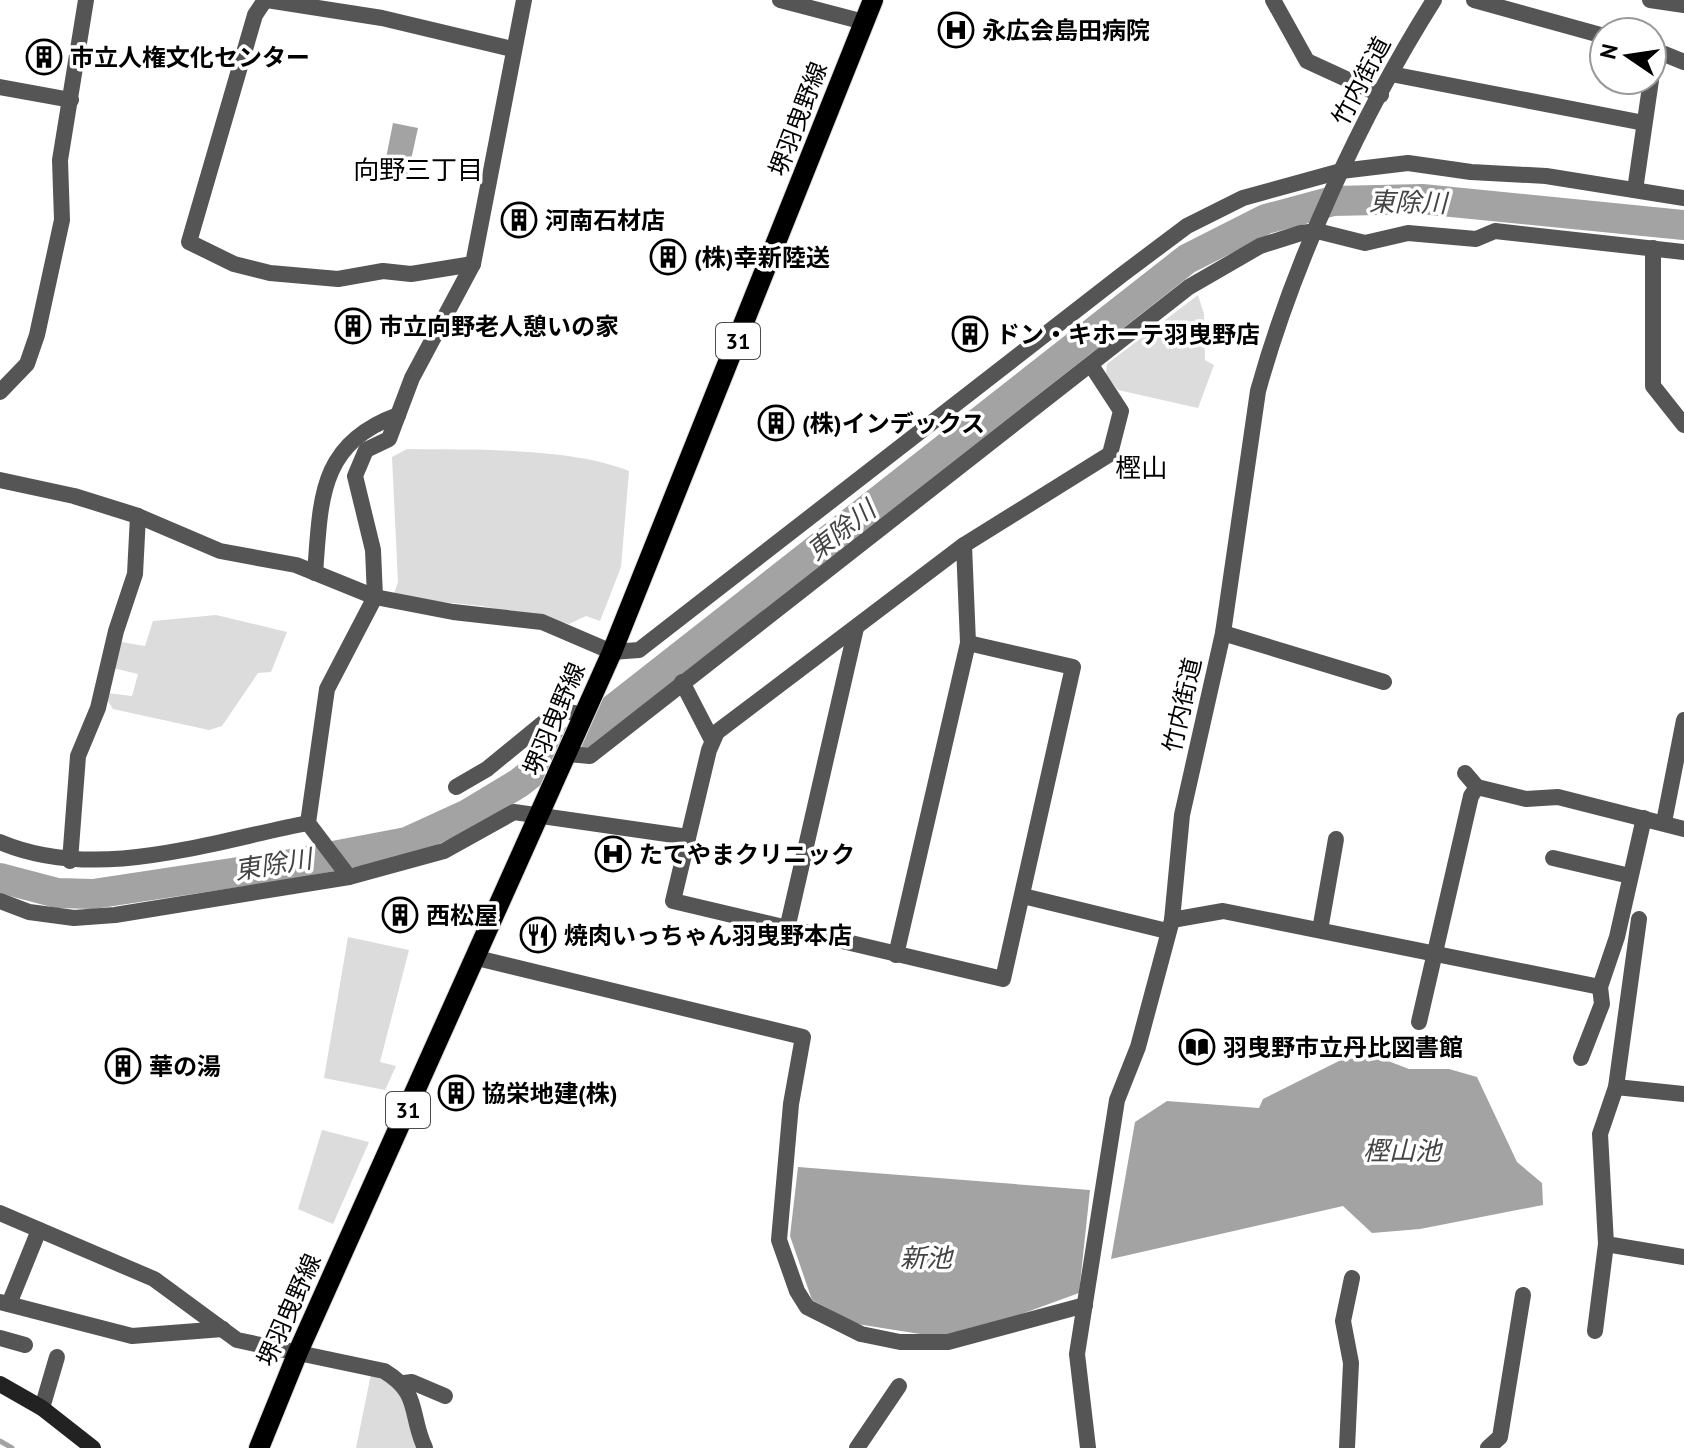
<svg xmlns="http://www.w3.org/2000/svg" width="1684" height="1448" font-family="'PT Sans','Noto Sans JP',sans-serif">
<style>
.green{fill:#dcdcdc}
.water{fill:#a3a3a3}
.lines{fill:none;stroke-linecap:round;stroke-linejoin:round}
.stream{stroke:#a3a3a3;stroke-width:5}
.river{stroke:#a3a3a3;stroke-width:30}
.primary-casing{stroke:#dbdbdb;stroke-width:22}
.minor{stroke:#555;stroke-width:16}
.secondary{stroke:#222;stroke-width:16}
.primary{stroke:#000;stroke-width:20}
.labels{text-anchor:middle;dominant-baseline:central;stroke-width:7;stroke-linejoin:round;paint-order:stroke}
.shield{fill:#fff;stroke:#4c4c4c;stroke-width:2}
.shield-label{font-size:22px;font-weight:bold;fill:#000}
.poi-label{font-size:24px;font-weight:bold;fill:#000;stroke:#fff;text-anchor:start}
.street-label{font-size:24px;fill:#000;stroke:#fff}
.neighbourhood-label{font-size:26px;fill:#000;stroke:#fff}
.water-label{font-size:26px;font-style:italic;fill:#444;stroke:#fff}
</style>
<rect width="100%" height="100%" fill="#fff"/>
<g class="green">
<path d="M 1198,295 L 1204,314 L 1205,360 L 1214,365 L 1198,408 L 1118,390 L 1106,375 L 1107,364 Z"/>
<path d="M 407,449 C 472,450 569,447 629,471 L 621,567 L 600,621 L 586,616 L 569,624 L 482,606 L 393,597 L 398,582 L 392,457 Z"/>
<path d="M 216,615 L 287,632 L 271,672 L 258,673 L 222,726 L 209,730 L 113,709 L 106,698 L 107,693 L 132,696 L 138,674 L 113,668 L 121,642 L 145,646 L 153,621 Z"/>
<path d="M 348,937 L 409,950 L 380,1062 L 396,1066 L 385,1090 L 324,1078 Z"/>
<path d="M 322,1130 L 369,1142 L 333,1224 L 298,1209 Z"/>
<path d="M 371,1374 C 407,1381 411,1418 422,1448 L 356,1448 Z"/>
</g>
<g class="water">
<path d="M 393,123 L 418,128 L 407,178 L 383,173 Z"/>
<path d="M 1375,1056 L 1409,1069 L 1449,1069 L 1477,1077 L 1517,1162 L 1542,1183 L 1543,1205 L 1420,1229 L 1372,1233 L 1343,1206 L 1111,1259 L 1135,1122 L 1167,1101 L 1259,1108 L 1263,1099 L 1341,1060 Z"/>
<path d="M 798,1167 L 1090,1190 L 1079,1293 L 1016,1316 L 939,1337 L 857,1324 L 812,1300 L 790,1236 Z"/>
</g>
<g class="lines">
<path class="stream" d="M 0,1441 L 12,1448"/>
<path class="river" d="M 0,878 L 57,893 L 93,894 L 291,864 L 407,842 L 466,815 L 519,783 L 1187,259 L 1266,219 L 1333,201 L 1422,199 L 1684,225"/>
<g class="primary-casing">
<path id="primary" d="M 259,1448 L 298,1352 L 612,652 L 873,0"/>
</g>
<g class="minor">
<path d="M 265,0 L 255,15 L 189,242 L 234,264 L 270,273 L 338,279 L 383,271 L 411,274 L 473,264"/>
<path d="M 267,0 L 382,18 L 512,49"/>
<path d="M 780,0 L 864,22"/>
<path d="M 1273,0 L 1307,61 L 1381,95"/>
<path d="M 1474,0 L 1604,36"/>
<path d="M 1650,0 L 1684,5"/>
<path d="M 1652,49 L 1684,62"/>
<path d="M 1391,74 L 1644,123"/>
<path d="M 0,87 L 71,100"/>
<path d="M 1635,190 L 1651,80"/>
<path d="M 1653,248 L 1653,386 L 1684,425"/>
<path d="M 0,392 L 27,364 L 37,335 L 62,220 L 60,160 L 86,0"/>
<path d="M 0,480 L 74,496 L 138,516 L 220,551 L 296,565 L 375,597 L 453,612 L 542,622 L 612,652 L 639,650 L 1123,274 L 1187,226 L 1243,198 L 1341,171 L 1408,163 L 1471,172 L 1546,176 L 1684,198"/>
<path d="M 315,573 C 321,500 318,444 398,415"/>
<path d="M 1223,633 L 1384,682"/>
<path d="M 968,643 L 1073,667 L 1003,979 L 673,901 L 709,750 L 717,732 L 964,545 L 1110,454 L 1121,411 L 1091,365"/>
<path d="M 682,682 L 712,740"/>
<path d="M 568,754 L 590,756 L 1189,287 L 1260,246 L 1301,233 L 1317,231 L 1365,243 L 1408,233 L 1476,239 L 1495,231 L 1684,252"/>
<path d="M 1465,773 L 1477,787 L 1526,799 L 1558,797 L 1684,829"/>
<path d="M 456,787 L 487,769 L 559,710 L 585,715"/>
<path d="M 1664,822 L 1684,720"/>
<path d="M 0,842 C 97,883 209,842 308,823"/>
<path d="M 1553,858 L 1630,876"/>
<path d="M 70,861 L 78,756 L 98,708 L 116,631 L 135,574 L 138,516"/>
<path d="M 349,877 L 308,823 L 327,689 L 375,597 L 373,550 L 355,476 L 366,450 L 389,439 L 412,378 L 473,264 L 524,0"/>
<path d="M 1023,896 L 1167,931"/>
<path d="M 0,901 L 29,912 L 74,918 L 115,915 L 349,877 L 444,851 L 514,812 L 688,837"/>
<path d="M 1639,919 L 1616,1087 L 1600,1134 L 1606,1244 L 1684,1257"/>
<path d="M 1172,920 L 1223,911 L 1600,987"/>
<path d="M 787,929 L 856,628"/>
<path d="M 1320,930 L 1336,839"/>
<path d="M 896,955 L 968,643 L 964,545"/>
<path d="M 477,958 L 803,1037 L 791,1104 L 779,1240 L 797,1291 L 807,1307 L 861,1334 L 900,1342 L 948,1342 L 1085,1305"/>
<path d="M 1419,1022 L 1471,796 L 1477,787"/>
<path d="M 1581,1058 L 1602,1004 L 1600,987 L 1617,937 L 1644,818"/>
<path d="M 1616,1087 L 1684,1094"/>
<path d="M 0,1213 L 154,1279 L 237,1340 L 384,1371 C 421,1393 409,1414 425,1448"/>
<path d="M 0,1302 L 132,1336 L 223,1329"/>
<path d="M 9,1304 L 39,1230"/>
<path d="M 1595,1331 L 1606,1244"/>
<path d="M 0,1338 L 25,1345"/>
<path d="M 404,1383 L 412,1382 L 445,1396"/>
<path d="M 42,1408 L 57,1357"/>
<path d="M 857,1448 L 899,1386"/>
<path d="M 1088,1448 L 1077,1354 L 1117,1100 L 1138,1047 L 1172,920 L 1182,815 L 1223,633 L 1258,391 C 1294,261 1362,114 1434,0"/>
<path d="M 1347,1448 L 1351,1363 L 1343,1321 L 1352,1278"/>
<path d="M 1488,1448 L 1500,1437 L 1523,1295"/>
</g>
<path class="secondary" d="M 0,1384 L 42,1408 L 93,1448"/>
<use href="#primary" class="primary"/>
</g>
<defs>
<g id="hospital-ring" transform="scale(1.8)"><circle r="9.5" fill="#fff" stroke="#000" stroke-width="1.5"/><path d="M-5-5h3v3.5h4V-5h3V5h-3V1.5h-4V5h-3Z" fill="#000"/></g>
<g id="building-ring" transform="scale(1.8)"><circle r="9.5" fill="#fff" stroke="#000" stroke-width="1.5"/><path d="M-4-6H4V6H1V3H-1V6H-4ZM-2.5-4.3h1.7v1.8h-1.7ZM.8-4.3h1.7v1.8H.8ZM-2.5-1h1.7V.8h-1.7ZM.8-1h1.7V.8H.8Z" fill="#000"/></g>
<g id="restaurant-ring" transform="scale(1.8)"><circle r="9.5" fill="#fff" stroke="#000" stroke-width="1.5"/><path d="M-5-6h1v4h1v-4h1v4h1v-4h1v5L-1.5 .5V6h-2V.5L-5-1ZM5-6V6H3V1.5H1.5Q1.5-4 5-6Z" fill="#000"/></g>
<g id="library-ring" transform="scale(1.8)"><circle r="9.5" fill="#fff" stroke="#000" stroke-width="1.5"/><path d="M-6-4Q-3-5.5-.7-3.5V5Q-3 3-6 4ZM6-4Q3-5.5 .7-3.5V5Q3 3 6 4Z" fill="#000"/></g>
</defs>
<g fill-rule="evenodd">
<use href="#hospital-ring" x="956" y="30"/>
<use href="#building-ring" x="44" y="57"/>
<use href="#building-ring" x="519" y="220"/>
<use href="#building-ring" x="668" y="257"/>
<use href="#building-ring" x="353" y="326"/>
<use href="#building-ring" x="970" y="334"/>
<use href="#building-ring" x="776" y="423"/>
<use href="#hospital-ring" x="613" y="854"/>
<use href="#building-ring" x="400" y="915"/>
<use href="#restaurant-ring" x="538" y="935"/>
<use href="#library-ring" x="1197" y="1047"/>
<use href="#building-ring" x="123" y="1066"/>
<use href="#building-ring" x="456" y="1093"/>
</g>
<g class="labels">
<g class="shield">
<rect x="716" y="323" width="44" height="36" rx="6"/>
<rect x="386" y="1092" width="44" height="36" rx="6"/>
</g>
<g class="shield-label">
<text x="738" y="341">31</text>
<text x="408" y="1110">31</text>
</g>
<g class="poi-label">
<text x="982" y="30">永広会島田病院</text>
<text x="70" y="57">市立人権文化センター</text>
<text x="545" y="220">河南石材店</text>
<text x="694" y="257">(株)幸新陸送</text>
<text x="379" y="326">市立向野老人憩いの家</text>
<text x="996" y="334">ドン・キホーテ羽曳野店</text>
<text x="802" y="423">(株)インデックス</text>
<text x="639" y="854">たてやまクリニック</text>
<text x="426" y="915">西松屋</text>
<text x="564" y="935">焼肉いっちゃん羽曳野本店</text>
<text x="1223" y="1047">羽曳野市立丹比図書館</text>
<text x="149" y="1066">華の湯</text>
<text x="482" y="1093">協栄地建(株)</text>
</g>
<g class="street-label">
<text transform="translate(1361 81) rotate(-62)">竹内街道</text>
<text transform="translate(798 119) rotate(-69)">堺羽曳野線</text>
<text transform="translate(1182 705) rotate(-77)">竹内街道</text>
<text transform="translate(554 719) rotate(-67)">堺羽曳野線</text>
<text transform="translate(289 1310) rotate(-66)">堺羽曳野線</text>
</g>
<g class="neighbourhood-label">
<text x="418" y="169">向野三丁目</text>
<text x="1141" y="467">樫山</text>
</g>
<g class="water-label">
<text transform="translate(1408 202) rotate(1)">東除川</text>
<text transform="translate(841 530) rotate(-38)">東除川</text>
<text transform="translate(273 864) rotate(-9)">東除川</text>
<text x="1402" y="1150">樫山池</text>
<text x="926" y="1257">新池</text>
</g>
</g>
<g transform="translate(1628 56) rotate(283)"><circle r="38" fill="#ffffff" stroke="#999999" stroke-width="2"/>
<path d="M0-6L14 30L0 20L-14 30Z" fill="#000000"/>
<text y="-12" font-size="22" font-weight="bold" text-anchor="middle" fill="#000000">N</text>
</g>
</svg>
